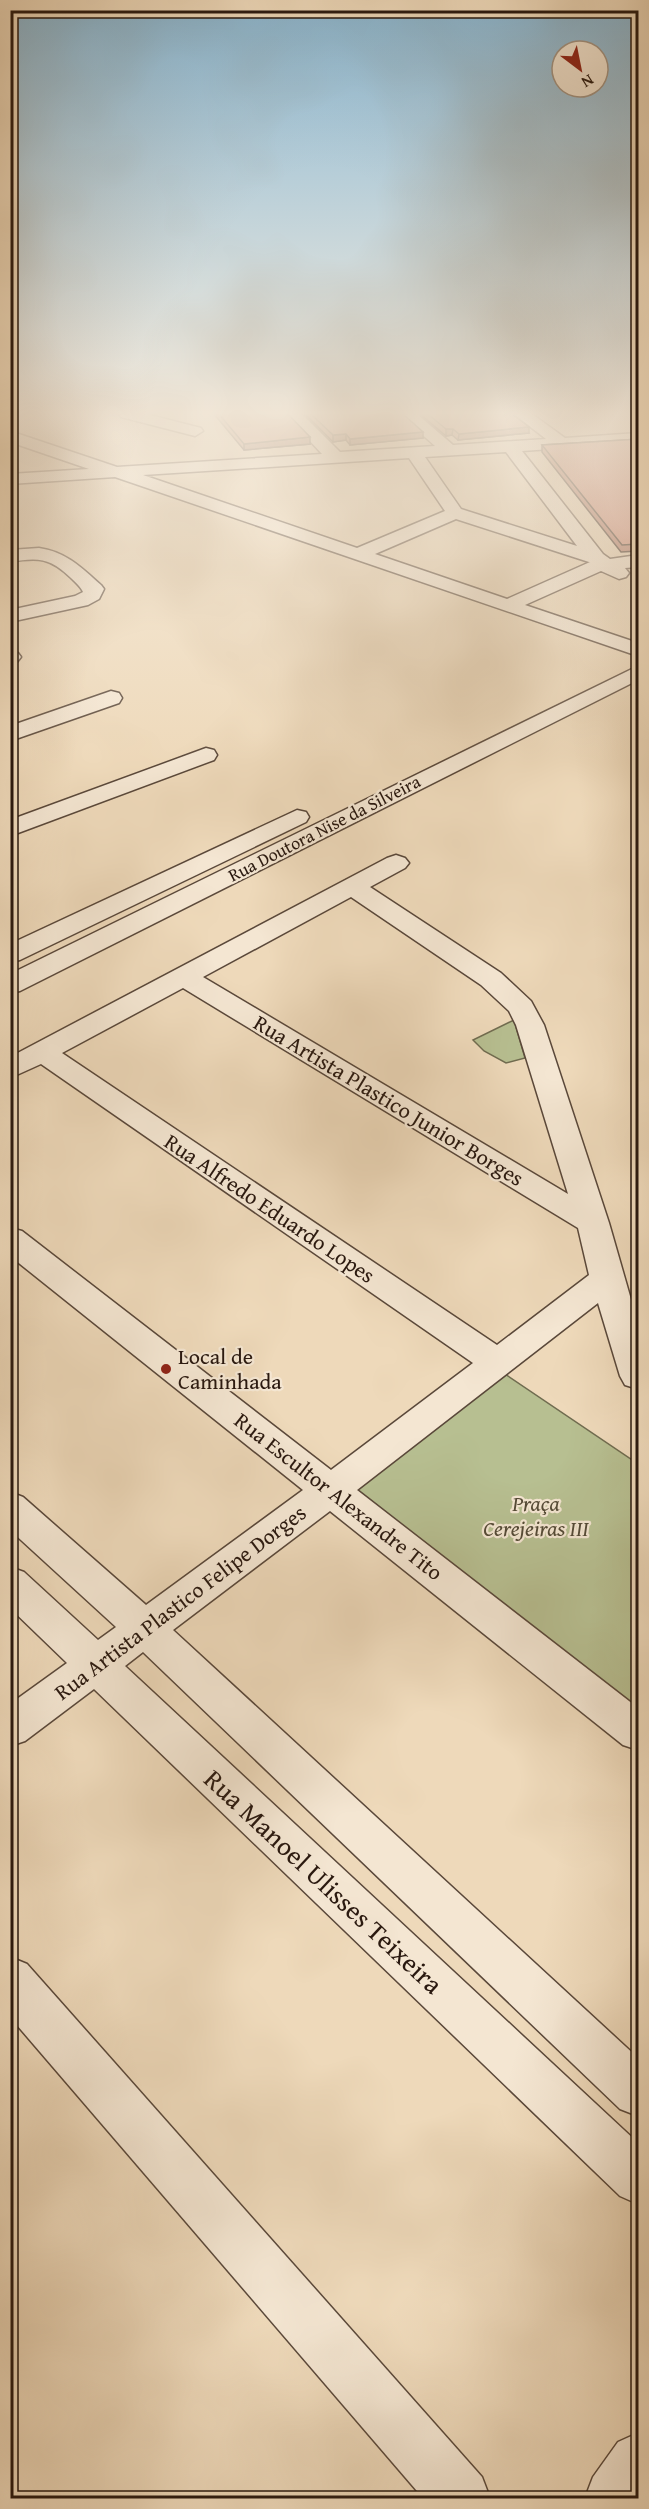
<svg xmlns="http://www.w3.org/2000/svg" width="649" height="2509" font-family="'Gentium Book Plus',serif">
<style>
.green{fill:#b7bf91;stroke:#706c50;stroke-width:1.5}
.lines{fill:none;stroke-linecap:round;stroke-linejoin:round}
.minor-casing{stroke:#5a483a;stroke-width:3}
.minor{fill:#f4e6d2;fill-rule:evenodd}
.wall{fill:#b17261;stroke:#29180f;stroke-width:1.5}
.shaded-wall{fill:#905c4f;stroke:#29180f;stroke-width:1.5}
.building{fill:#ce8471;stroke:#29180f;stroke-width:1.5}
.poi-dot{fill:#8f2418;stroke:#f4e6d2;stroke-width:2}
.labels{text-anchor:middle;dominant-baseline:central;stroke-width:4.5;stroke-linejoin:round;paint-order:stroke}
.far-street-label{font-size:18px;fill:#29180f;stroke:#f4e6d2}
.street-label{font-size:22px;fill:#29180f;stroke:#f4e6d2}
.poi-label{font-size:22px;fill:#29180f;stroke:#f4e6d2;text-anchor:start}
.park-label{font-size:22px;font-style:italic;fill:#544a36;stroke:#f4e6d2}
.near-street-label{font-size:27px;fill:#29180f;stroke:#f4e6d2}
</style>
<rect width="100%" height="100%" fill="#eed9ba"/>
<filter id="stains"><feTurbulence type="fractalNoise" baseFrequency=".00333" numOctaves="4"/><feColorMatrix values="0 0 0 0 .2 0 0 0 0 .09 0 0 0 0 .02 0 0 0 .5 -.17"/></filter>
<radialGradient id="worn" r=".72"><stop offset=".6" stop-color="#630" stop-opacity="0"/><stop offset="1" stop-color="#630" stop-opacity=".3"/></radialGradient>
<g class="green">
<path d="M 514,1020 L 525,1058 L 506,1063 L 484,1051 L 473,1040 Z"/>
<path d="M 502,1372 L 638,1464 L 638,1723 L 344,1492 Z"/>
</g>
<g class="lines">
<g class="minor-casing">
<g id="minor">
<path d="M 119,414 L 146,414 L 201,428 L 203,431 L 195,436 L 121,417 Z"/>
<path d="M 285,414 L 302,414 L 340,452 L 435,446 L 399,414 L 417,414 L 453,445 L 546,439 L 514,414 L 532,414 L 565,438 L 638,433 L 638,443 L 522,451 L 603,554 L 610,559 L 638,555 L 638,567 L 625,568 L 629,573 L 626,577 L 619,579 L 601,571 L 525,605 L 638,643 L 638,656 L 115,477 L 10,484 L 10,474 L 89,469 L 10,442 L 10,431 L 117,467 L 322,454 ZM 506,452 L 577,546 L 461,509 L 425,457 ZM 409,458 L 445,511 L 357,548 L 143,475 ZM 456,519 L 589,562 L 590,562 L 507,599 L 375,554 Z"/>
<path d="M 39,548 C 66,552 81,567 101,585 L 104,589 L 99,599 L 88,605 L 10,622 L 10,610 L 75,596 L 83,592 C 81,587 76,583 71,578 C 50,558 39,557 10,562 L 10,550 Z"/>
<path d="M 10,651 L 18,653 L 21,657 L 17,662 L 10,664 Z"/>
<path d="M 638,666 L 638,680 L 20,991 L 10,993 L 10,974 Z"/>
<path d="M 111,691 L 119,693 L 122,698 L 119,703 L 10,741 L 10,726 Z"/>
<path d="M 206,748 L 214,750 L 217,755 L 214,760 L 10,836 L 10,820 Z"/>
<path d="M 297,810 L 306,812 L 309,817 L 306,822 L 20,960 L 10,962 L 10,944 Z"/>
<path d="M 396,855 L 405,858 L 409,863 L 405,868 L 370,887 L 501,973 L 531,1001 L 544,1025 L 609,1223 L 638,1324 L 638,1389 L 625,1385 L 620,1376 L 598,1303 L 357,1490 L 638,1708 L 638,1750 L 623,1745 L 330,1511 L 173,1630 L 638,2058 L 638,2116 L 620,2109 L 143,1652 L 125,1666 L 638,2143 L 638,2204 L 620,2196 L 94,1689 L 25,1741 L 10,1746 L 10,1704 L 67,1663 L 10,1608 L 10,1567 L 24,1572 L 98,1640 L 116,1627 L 10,1530 L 10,1492 L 23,1497 L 146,1605 L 303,1490 L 10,1256 L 10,1228 L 22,1231 L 331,1470 L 473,1363 L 41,1064 L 10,1078 L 10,1057 L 387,858 ZM 351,897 L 481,985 L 509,1011 L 516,1025 L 568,1194 L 203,977 ZM 183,988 L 578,1228 L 589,1275 L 497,1345 L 62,1053 Z"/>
<path d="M 10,1957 L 27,1964 L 482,2477 L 490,2498 L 423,2498 L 10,2017 Z"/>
<path d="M 638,2433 L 638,2498 L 585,2498 L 593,2477 L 618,2442 Z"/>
</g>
</g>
<use href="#minor" class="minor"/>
</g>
<g class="wall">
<path d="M 214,414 L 288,414 L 310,444 L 244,450 Z"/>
<path d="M 305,414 L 403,414 L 423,438 L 350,445 L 346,440 L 333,442 Z"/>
<path d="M 420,414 L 512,414 L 529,433 L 458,440 L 452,435 L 446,436 Z"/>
<path d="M 639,439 L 639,551 L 621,552 L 542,452 L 542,445 Z"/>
</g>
<g class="shaded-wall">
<path d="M 529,427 L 529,433 L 458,440 L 459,434 Z"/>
<path d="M 446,429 L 453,429 L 452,435 L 446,436 Z"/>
<path d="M 423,432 L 423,438 L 350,445 L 350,439 Z"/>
<path d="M 346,434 L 346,440 L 333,442 L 333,435 Z"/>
<path d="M 310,437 L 310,444 L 244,450 L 244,444 Z"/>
</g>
<g class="building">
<path d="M 219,414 L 288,414 L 310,437 L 244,444 Z"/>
<path d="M 311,414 L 403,414 L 423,432 L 350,439 L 346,434 L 333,435 Z"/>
<path d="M 428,414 L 512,414 L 529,427 L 459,434 L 453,429 L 446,429 Z"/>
<path d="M 639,439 L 639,544 L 622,545 L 542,445 Z"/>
</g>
<linearGradient id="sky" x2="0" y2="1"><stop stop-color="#88b6d2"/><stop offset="0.54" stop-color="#f7eee0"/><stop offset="1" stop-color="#f7eee0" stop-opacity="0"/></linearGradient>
<rect width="649" height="765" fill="url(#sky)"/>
<circle class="poi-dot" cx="166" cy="1369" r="6"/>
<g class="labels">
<g class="far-street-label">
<text transform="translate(324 828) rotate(-27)">Rua Doutora Nise da Silveira</text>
</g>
<g class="street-label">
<text transform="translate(389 1100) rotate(31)">Rua Artista Plastico Junior Borges</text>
<text transform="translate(270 1208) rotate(34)">Rua Alfredo Eduardo Lopes</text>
<text transform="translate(339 1496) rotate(38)">Rua Escultor Alexandre Tito</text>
<text transform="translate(180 1602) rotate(-37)">Rua Artista Plastico Felipe Dorges</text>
</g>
<g class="poi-label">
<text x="178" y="1356">Local de<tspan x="178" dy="25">Caminhada</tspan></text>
</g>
<g class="park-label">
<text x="536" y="1503">Praça<tspan x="536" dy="25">Cerejeiras III</tspan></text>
</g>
<g class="near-street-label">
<text transform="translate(324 1881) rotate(43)">Rua Manoel Ulisses Teixeira</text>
</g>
</g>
<rect width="649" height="2509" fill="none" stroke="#eed9ba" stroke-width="36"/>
<rect x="12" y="12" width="625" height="2485" fill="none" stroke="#29180f" stroke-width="3"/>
<rect x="18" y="18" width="613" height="2473" fill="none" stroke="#29180f" stroke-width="1.5"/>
<g transform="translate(580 69) rotate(148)"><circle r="28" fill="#f4e6d2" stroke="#a39484" stroke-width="1.5"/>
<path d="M0-4.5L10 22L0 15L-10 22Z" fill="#8f2418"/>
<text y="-9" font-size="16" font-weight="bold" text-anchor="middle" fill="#29180f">N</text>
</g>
<rect width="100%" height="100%" filter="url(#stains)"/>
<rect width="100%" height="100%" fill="url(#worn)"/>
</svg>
